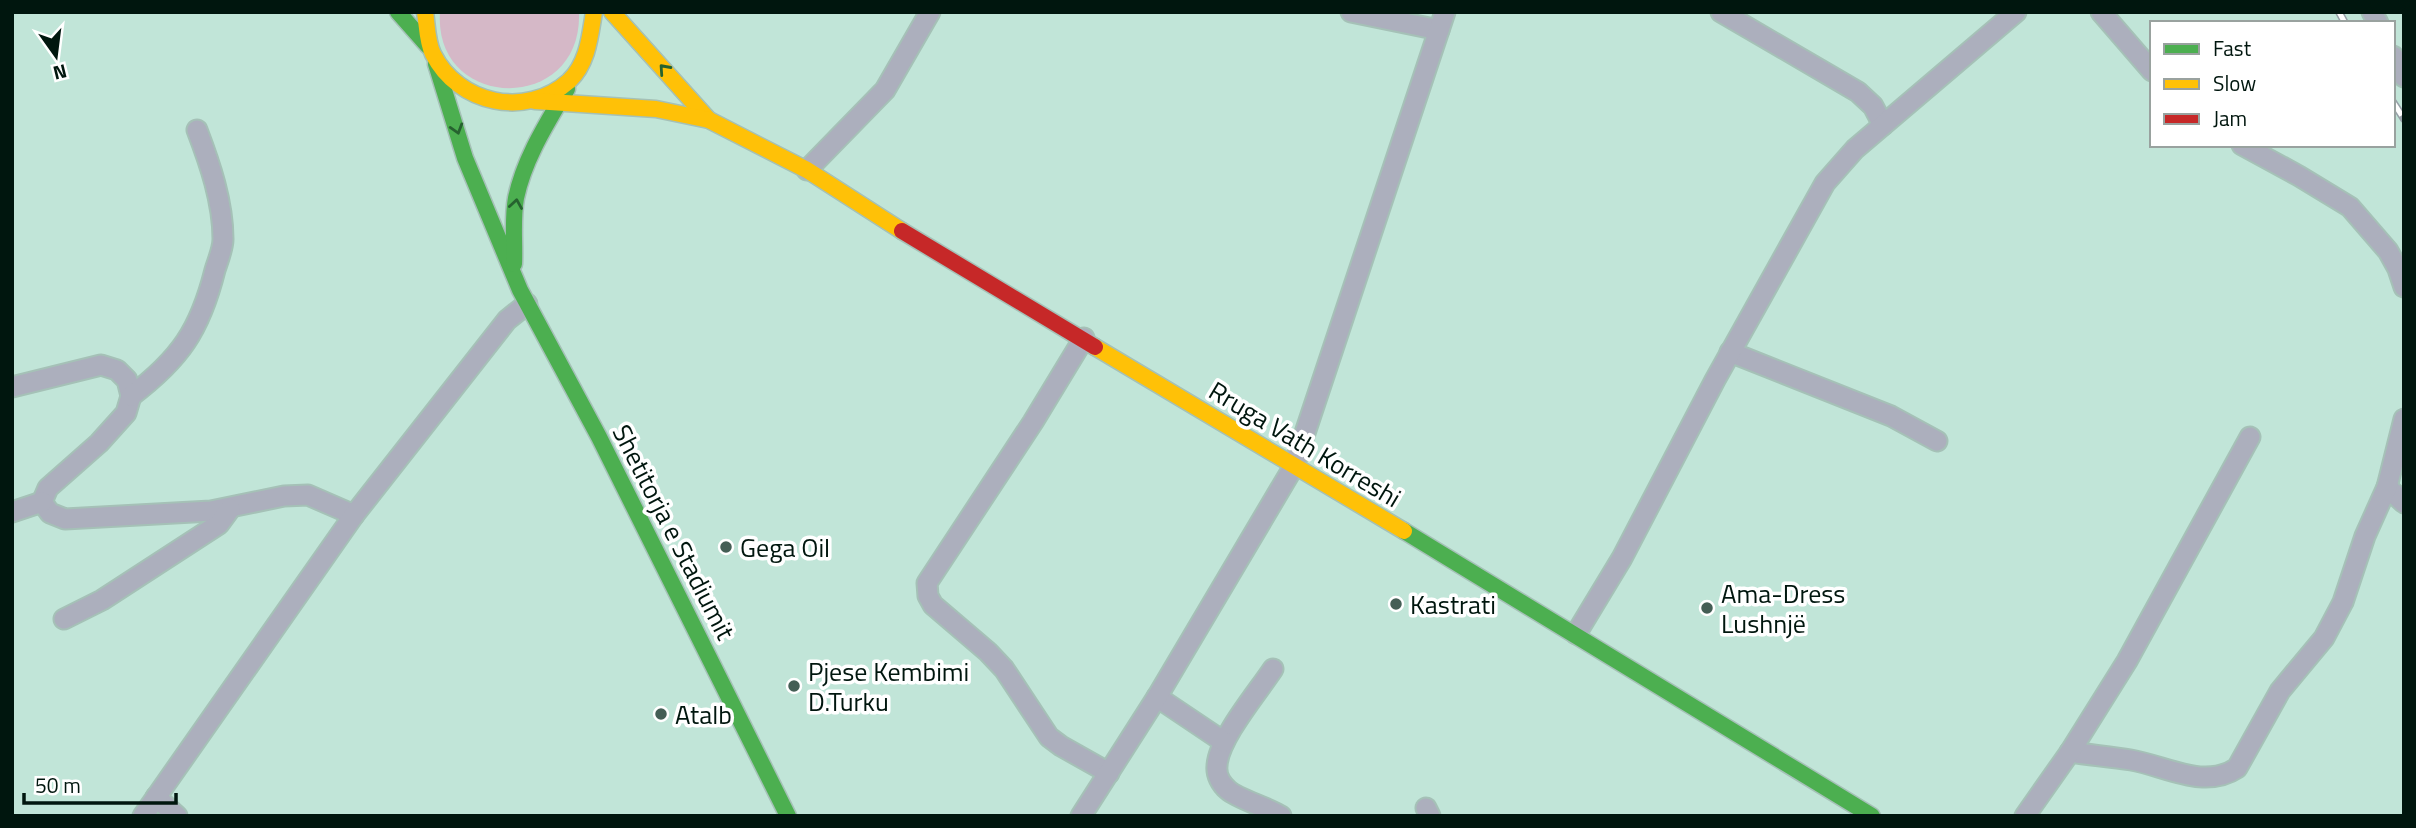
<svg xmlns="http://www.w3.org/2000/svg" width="2416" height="828" font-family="'Titillium Web',sans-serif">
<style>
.green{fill:#d5b8c7}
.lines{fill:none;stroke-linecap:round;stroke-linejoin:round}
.street-casing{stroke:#a5c1b7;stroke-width:23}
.fast-casing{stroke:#a5c1b7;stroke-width:19}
.slow-casing{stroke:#a5c1b7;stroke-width:19}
.jam-casing{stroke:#a5c1b7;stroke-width:19}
.street{stroke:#acafbd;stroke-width:19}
.fast{stroke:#4caf50;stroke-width:16}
.slow{stroke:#ffc107;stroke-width:16}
.jam{stroke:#c62828;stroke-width:16}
.rail-casing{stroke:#97a1a8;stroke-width:8}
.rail{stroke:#fff;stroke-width:5;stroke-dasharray:16;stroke-linecap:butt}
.oneway{stroke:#26622f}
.poi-dot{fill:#445e55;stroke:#fff;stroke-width:2.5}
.labels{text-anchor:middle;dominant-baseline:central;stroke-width:7;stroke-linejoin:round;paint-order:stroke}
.street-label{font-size:26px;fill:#00160e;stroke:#fff}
.poi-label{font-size:26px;fill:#00160e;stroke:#fff;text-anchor:start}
</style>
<rect width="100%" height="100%" fill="#c1e5d8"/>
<path class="green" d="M 440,12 L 579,12 C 583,115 433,112 440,12 Z"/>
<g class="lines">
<g class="street-casing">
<g id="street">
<path d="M 1351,12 L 1439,30"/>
<path d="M 1721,12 L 1858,92 L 1873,106 L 1883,125"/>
<path d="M 2101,12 L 2152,71"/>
<path d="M 2372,12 L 2378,23"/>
<path d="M 2393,56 L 2404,77"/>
<path d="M 2242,145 L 2299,176 L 2350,207 L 2388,251 L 2398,269 L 2404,287"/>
<path d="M 807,170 L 885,90 L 930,12"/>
<path d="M 1084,338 L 1033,422 L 927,583 L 928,596 L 933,605 L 988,652 L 1004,669 L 1049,737 L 1061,746 L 1109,773"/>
<path d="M 1730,352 L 1891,416 L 1937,441"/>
<path d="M 12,387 L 101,365 L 117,370 L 127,380 L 131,396 L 126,413 L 99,443 L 48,488 L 42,502 L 50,513 L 65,519 L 211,511 L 284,496 L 308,495 L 354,515"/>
<path d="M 131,396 C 180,359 200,330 215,270 C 218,260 223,249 223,239 C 223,202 210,164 197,130"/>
<path d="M 2387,487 L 2404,503"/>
<path d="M 12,512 L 42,502"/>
<path d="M 64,619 L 102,600 L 219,524 L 230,509"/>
<path d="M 1576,634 L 1622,558 L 1715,380 L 1825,183 L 1855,149 L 2016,12"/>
<path d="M 1273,669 C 1258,692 1218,739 1217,766 C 1216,775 1221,784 1228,790 C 1238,799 1267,807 1281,816"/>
<path d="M 1157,697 L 1224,742"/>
<path d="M 2070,752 C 2091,755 2111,757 2131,760 C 2166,766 2204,790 2237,768 L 2280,691 L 2324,638 L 2343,602 L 2365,536 L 2387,487 L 2404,419"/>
<path d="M 156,797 L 177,816"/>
<path d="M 1426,808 L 1430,816"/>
<path d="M 143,816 L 354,515 L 507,320 L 527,304"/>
<path d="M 1081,816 L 1157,697 L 1294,466 L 1445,12"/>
<path d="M 2025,816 L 2070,752 L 2127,661 L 2250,437"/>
</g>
</g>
<g class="fast-casing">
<g id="fast">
<path d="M 398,12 L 428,46"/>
<path d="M 436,64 L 465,158 L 520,290 L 599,437 L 788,816"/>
<path d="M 514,264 C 515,242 512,220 516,198 C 524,159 547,123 567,89"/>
<path d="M 1404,531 L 1872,816"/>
</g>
</g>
<g class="slow-casing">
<g id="slow">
<path d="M 425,12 C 427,25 427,42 433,54 C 458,104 526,119 569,81 C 588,63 590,36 594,12"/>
<path d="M 612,12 L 709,120"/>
<path d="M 535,101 L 656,109 L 709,120 L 807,170 L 902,231"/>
<path d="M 1095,347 L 1404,531"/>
</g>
</g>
<g class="jam-casing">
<path id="jam" d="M 902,231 L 1095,347"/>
</g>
<use href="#street" class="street"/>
<use href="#fast" class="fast"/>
<use href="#slow" class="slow"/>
<use href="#jam" class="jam"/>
<g class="rail-casing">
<g id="rail">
<path d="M 2339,12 L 2345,23"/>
<path d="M 2393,102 L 2404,119"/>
</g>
</g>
<use href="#rail" class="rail"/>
</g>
<defs><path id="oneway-chevron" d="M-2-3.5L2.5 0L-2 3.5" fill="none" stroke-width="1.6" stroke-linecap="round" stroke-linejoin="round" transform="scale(1.75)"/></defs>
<g class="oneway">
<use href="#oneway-chevron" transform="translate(664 69) rotate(-132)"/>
<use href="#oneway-chevron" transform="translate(457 129) rotate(73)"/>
<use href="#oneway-chevron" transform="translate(516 204) rotate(-81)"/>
</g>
<g class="poi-dot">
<circle cx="726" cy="547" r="7"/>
<circle cx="1396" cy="604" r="7"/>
<circle cx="1707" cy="608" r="7"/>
<circle cx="794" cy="686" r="7"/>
<circle cx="661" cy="714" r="7"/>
</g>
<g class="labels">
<g class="street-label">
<text transform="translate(1305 444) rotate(31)">Rruga Vath Korreshi</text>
<text transform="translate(674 532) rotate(63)">Shetitorja e Stadiumit</text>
</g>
<g class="poi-label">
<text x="740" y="547">Gega Oil</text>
<text x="1721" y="593">Ama-Dress<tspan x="1721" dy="30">Lushnjë</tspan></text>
<text x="1410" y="604">Kastrati</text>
<text x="808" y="671">Pjese Kembimi<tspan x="808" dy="30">D.Turku</tspan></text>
<text x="675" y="714">Atalb</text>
</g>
</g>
<rect width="2416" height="828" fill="none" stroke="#00160e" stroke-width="28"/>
<rect x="2150" y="21" width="245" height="126" fill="#ffffff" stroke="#99a29f" stroke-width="2"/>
<rect x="2164" y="44" width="35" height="10" fill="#4caf50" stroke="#99a29f" stroke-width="2"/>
<text x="2213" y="56" font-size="21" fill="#00160e">Fast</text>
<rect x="2164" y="79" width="35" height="10" fill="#ffc107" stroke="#99a29f" stroke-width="2"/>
<text x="2213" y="91" font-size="21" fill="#00160e">Slow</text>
<rect x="2164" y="114" width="35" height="10" fill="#c62828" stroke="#99a29f" stroke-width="2"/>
<text x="2213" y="126" font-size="21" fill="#00160e">Jam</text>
<g transform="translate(56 56) rotate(166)" stroke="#ffffff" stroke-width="5" paint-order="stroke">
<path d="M0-5L12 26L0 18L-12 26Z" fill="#00160e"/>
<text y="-10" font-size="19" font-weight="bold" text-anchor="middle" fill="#00160e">N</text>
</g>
<path d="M24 793v10h152v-10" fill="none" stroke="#00160e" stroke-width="3.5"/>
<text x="35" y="793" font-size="21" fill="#00160e" stroke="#ffffff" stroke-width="5" paint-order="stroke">50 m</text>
</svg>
